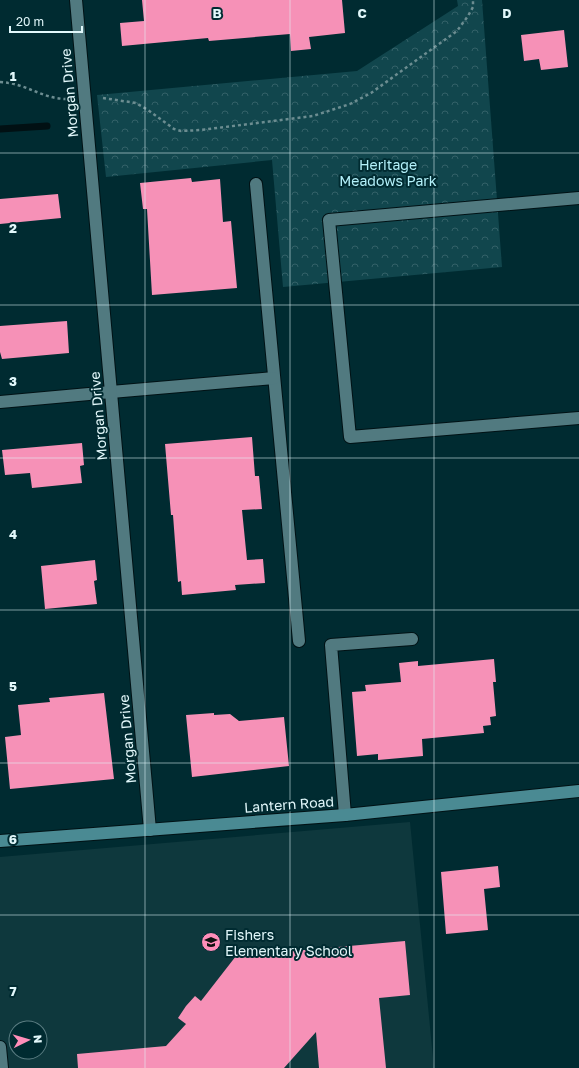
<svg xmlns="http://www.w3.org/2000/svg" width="579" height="1068" font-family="'Golos Text',sans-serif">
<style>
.built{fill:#0e383d;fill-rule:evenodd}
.forest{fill:url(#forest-crowns)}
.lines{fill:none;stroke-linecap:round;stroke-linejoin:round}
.stream{stroke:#011013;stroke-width:7}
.building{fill:#f691b7}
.lane-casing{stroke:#001215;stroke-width:14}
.street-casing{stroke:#001215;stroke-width:14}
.secondary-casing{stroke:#001215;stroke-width:14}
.path{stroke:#6c8d91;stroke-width:2.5;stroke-dasharray:3 3;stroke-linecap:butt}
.lane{stroke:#517a80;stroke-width:12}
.street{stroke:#517a80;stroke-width:12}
.secondary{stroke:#4a8a93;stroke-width:12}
.grid{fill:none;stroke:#e2f8fb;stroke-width:1;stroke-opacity:0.55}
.labels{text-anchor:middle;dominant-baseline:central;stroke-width:4;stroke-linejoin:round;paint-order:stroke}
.street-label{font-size:14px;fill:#e2f8fb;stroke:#002b31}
.park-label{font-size:14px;fill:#b3f1fa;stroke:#002b31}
.poi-label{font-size:14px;fill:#e2f8fb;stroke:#002b31;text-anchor:start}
.grid-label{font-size:13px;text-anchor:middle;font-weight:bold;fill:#e2f8fb;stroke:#002b31;stroke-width:4;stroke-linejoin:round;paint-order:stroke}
</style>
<defs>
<pattern id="forest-crowns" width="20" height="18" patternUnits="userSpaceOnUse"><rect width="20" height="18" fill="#11464d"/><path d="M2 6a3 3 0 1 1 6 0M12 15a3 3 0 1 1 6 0" fill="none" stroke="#336168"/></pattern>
</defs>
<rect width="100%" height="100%" fill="#002b31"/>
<path class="built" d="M 410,822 L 434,1068 L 0,1068 L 0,857 ZM 16,1028 L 40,1028 L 40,1052 L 16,1052 Z"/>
<path class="forest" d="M 457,0 L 482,0 L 502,267 L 283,287 L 272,160 L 106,177 L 97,95 L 357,71 L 458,6 Z"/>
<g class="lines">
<path class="stream" d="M 0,129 L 47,126"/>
</g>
<g class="building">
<path d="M 142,0 L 342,0 L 345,33 L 309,37 L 311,49 L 291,51 L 290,34 L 209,41 L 208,38 L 122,46 L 120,23 L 144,21 Z"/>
<path d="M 564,30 L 568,67 L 541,70 L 539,59 L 524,61 L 521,35 Z"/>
<path d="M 191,178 L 192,182 L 220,179 L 223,222 L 231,221 L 237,288 L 152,295 L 147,209 L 143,209 L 140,183 Z"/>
<path d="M 58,194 L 61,218 L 0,224 L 0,199 Z"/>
<path d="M 67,321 L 69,353 L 2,359 L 0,352 L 0,326 Z"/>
<path d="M 252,437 L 255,476 L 259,476 L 262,509 L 242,510 L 247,560 L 263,559 L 265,583 L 235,585 L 236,590 L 182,595 L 181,581 L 178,582 L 173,515 L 171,515 L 165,444 Z"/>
<path d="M 82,443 L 84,465 L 80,466 L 82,483 L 32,488 L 30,473 L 5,475 L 2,450 Z"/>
<path d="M 95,560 L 97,580 L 94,581 L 97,604 L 45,609 L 41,566 Z"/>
<path d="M 494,659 L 496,682 L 493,682 L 496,716 L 490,717 L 491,725 L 483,726 L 484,733 L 422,739 L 423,756 L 378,760 L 378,754 L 357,756 L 352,692 L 366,691 L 365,685 L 401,682 L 399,663 L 418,661 L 418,666 Z"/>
<path d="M 104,693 L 114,779 L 10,789 L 5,737 L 21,735 L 18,705 L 50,702 L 49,698 Z"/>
<path d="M 214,713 L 214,715 L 230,714 L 239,721 L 284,717 L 289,766 L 192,777 L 186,715 Z"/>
<path d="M 498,866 L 500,887 L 484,889 L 488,930 L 446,934 L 441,872 Z"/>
<path d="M 405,941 L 410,995 L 379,998 L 386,1068 L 319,1068 L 316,1032 L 284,1068 L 78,1068 L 77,1054 L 166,1046 L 186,1024 L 178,1018 L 186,1006 L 195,996 L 201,1001 L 236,956 Z"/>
</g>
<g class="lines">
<g class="lane-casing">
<g id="lane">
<path d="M 256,184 L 299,641"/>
<path d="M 579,198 L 329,220 L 350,437 L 579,418"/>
<path d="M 111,392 L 274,378"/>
<path d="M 345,815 L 331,645 L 412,639"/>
<path d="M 0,1047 L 2,1068"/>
</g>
</g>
<g class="street-casing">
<g id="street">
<path d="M 76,0 L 150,830"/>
<path d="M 0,402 L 111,392"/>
</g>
</g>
<g class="secondary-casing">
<path id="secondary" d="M 0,841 L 345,815 L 579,791"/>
</g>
<g class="path">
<path d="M 0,82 C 26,83 42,99 67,99"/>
<path d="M 103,98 L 136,103 L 148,110 L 174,129 L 181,131 L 201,130 L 313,116 L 350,104 L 371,93 L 457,31 L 468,16 L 473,7 L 473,0"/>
</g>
<use href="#lane" class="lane"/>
<use href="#street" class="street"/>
<use href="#secondary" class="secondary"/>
</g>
<path class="grid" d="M 145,0 L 145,1068M 290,0 L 290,1068M 434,0 L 434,1068M 0,153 L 579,153M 0,305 L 579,305M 0,458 L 579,458M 0,610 L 579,610M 0,763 L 579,763M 0,915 L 579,915"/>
<defs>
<g id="school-disc" transform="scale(1)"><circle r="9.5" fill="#ff8eba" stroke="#002b31"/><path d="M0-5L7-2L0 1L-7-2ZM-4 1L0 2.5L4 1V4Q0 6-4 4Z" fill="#111"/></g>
</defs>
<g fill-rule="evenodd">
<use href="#school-disc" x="211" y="942"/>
</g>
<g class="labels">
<g class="street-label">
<text transform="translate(69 93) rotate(-95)">Morgan Drive</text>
<text transform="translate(98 416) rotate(-95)">Morgan Drive</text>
<text transform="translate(127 739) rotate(-95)">Morgan Drive</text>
<text transform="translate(289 804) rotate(-4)">Lantern Road</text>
</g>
<g class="park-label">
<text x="388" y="164">Heritage<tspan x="388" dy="16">Meadows Park</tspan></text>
</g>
<g class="poi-label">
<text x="225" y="934">Fishers<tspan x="225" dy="16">Elementary School</tspan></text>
</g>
</g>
<g class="grid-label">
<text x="217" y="18">B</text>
<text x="362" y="18">C</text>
<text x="507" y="18">D</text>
<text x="13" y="81">1</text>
<text x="13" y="233">2</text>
<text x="13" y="386">3</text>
<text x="13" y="539">4</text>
<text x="13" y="691">5</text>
<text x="13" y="844">6</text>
<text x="13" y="996">7</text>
</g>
<g transform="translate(28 1040) rotate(85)"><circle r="19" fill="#002b31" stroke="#5a7d82"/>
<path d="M0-3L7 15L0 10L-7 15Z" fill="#ff8eba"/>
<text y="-6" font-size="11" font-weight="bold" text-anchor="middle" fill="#e2f8fb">N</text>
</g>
<path d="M10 26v6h72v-6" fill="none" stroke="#e2f8fb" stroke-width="2"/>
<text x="16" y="26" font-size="12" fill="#e2f8fb" stroke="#002b31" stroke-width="3" paint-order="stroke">20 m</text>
</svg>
